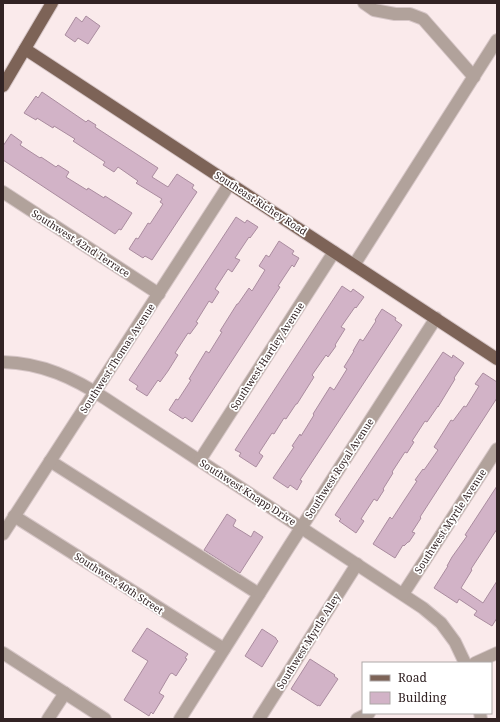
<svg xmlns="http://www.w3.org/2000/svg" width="500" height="722" font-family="'Noto Serif',serif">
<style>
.building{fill:#d2b3c7;stroke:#aa8c9f}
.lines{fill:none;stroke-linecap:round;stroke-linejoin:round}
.minor-casing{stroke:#d6c6c7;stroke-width:14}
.major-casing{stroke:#d6c6c7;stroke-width:14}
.minor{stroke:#b1a29b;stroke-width:12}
.major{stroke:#7d6357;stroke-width:12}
.labels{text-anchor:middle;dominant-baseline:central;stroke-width:3.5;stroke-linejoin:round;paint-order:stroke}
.street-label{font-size:10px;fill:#322324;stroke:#fff}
</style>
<rect width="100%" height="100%" fill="#faeaeb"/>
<g class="building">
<path d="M 86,16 L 100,26 L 88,44 L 78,38 L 75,42 L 65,35 L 76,17 L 82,22 Z"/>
<path d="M 42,92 L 86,122 L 88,120 L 96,125 L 95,127 L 158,168 L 152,177 L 168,187 L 177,174 L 194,185 L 192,188 L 197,192 L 152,260 L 145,256 L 143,258 L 129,249 L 136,238 L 138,239 L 148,223 L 150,224 L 163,204 L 160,202 L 162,199 L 136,183 L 138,181 L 118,167 L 114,172 L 103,165 L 105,162 L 73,141 L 75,139 L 54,126 L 53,128 L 37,118 L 36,120 L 24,113 L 36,96 L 38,98 Z"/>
<path d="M 11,134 L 22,142 L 20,145 L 40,158 L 41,157 L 56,167 L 58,165 L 69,172 L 66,177 L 87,190 L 88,188 L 104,198 L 105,196 L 132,213 L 121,230 L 119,229 L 115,234 L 3,160 L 3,146 Z"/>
<path d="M 236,217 L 245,223 L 247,220 L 258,227 L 250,238 L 249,237 L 235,258 L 240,260 L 232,272 L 228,269 L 215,289 L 219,292 L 212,303 L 209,301 L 196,322 L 198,323 L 190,334 L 188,333 L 175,353 L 178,355 L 168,371 L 160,382 L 158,380 L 147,396 L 136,389 L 138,386 L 129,380 Z"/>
<path d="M 279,241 L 294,251 L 292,254 L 299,258 L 294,267 L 292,265 L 278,286 L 280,287 L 192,422 L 185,417 L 183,419 L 169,410 L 176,399 L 178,400 L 191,380 L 189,379 L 206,351 L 209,353 L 222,332 L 220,331 L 237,304 L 238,304 L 249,288 L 252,291 L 265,270 L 259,266 L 266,255 L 269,257 Z"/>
<path d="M 342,286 L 351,292 L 353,289 L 364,297 L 356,308 L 355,307 L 341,327 L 345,329 L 335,345 L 336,346 L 328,357 L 326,355 L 312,375 L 314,377 L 297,404 L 296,404 L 286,419 L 284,418 L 274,434 L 272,433 L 259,453 L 263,456 L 256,467 L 239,456 L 241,453 L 235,450 Z"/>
<path d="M 382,309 L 396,318 L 395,320 L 402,325 L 300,480 L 302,481 L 297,490 L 290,485 L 288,488 L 273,478 L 294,447 L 292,446 L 300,434 L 301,436 L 314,415 L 313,414 L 330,387 L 334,390 L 347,369 L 344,367 L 354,351 L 353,351 L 360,339 L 363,341 L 376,321 L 375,320 Z"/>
<path d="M 443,352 L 452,358 L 453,355 L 464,363 L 454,378 L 455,379 L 438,407 L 438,406 L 427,422 L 425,421 L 412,441 L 414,442 L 407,453 L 405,452 L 392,472 L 393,473 L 383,489 L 384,490 L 377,501 L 374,499 L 361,519 L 364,521 L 356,533 L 339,521 L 341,519 L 335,515 Z"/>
<path d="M 483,373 L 497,382 L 497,398 L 420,517 L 421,518 L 412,532 L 415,533 L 409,542 L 408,542 L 404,546 L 403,545 L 395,558 L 373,544 L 390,517 L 392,519 L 403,502 L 417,481 L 415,480 L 423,469 L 424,470 L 438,450 L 434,447 L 451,420 L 453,421 L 464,406 L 466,407 L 479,386 L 475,384 Z"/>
<path d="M 497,486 L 497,529 L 471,569 L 472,570 L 461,588 L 483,603 L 497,581 L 497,618 L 492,626 L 474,615 L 477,611 L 459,599 L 457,603 L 434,588 L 448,566 L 447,566 L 452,557 L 467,536 L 465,535 Z"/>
<path d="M 227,514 L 236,520 L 233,526 L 243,532 L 251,537 L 254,531 L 263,537 L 240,573 L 204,550 Z"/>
<path d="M 147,628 L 188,654 L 185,658 L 187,659 L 176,676 L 172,673 L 170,674 L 159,693 L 164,696 L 153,714 L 151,712 L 149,716 L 124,700 L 148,661 L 132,651 Z"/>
<path d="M 262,629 L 276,638 L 276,639 L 278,641 L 262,667 L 245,656 Z"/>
<path d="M 310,659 L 335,675 L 334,676 L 338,679 L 320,706 L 318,705 L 318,706 L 291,689 Z"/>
</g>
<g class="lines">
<g class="minor-casing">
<g id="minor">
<path d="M 364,3 L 374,10 L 395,14 L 410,14 L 423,19 L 474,77"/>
<path d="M 3,192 L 159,294"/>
<path d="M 354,265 L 497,40"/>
<path d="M 3,362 C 42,363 74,378 106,399 L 423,608 L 441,623 L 455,642 L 465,663"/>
<path d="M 200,460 L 334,252"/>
<path d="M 50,461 L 259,594"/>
<path d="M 14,516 L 224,649"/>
<path d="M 3,534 L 230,183"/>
<path d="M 403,594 L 497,449"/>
<path d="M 3,653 L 105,719"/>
<path d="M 475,663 L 497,653"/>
<path d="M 480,713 L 481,719"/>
<path d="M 48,719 L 65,693"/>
<path d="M 180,719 L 290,545 L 436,318"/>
<path d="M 259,719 L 357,564"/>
<path d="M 357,719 L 369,713"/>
</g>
</g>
<g class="major-casing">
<g id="major">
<path d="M 25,49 L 497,359"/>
<path d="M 3,86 L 52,3"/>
</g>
</g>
<use href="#minor" class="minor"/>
<use href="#major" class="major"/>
</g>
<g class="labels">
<g class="street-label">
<text transform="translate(261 203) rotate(33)">Southeast Richey Road</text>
<text transform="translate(81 243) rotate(33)">Southwest 42nd Terrace</text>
<text transform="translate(267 356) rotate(-57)">Southwest Hartley Avenue</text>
<text transform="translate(117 358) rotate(-57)">Southwest Thomas Avenue</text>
<text transform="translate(339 468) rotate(-57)">Southwest Royal Avenue</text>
<text transform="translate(248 492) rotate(33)">Southwest Knapp Drive</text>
<text transform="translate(450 521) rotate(-57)">Southwest Myrtle Avenue</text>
<text transform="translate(119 583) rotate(33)">Southwest 40th Street</text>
<text transform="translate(308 641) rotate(-58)">Southwest Myrtle Alley</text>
</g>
</g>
<rect width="500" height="722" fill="none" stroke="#322324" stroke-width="8"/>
<rect x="362" y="662" width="130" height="52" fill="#ffffff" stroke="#ada7a7"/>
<rect x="370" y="675" width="20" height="6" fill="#7d6357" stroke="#ada7a7"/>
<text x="398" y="682" font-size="12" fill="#322324">Road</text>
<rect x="370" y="692" width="20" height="12" fill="#d2b3c7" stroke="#ada7a7"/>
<text x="398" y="702" font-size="12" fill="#322324">Building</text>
</svg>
